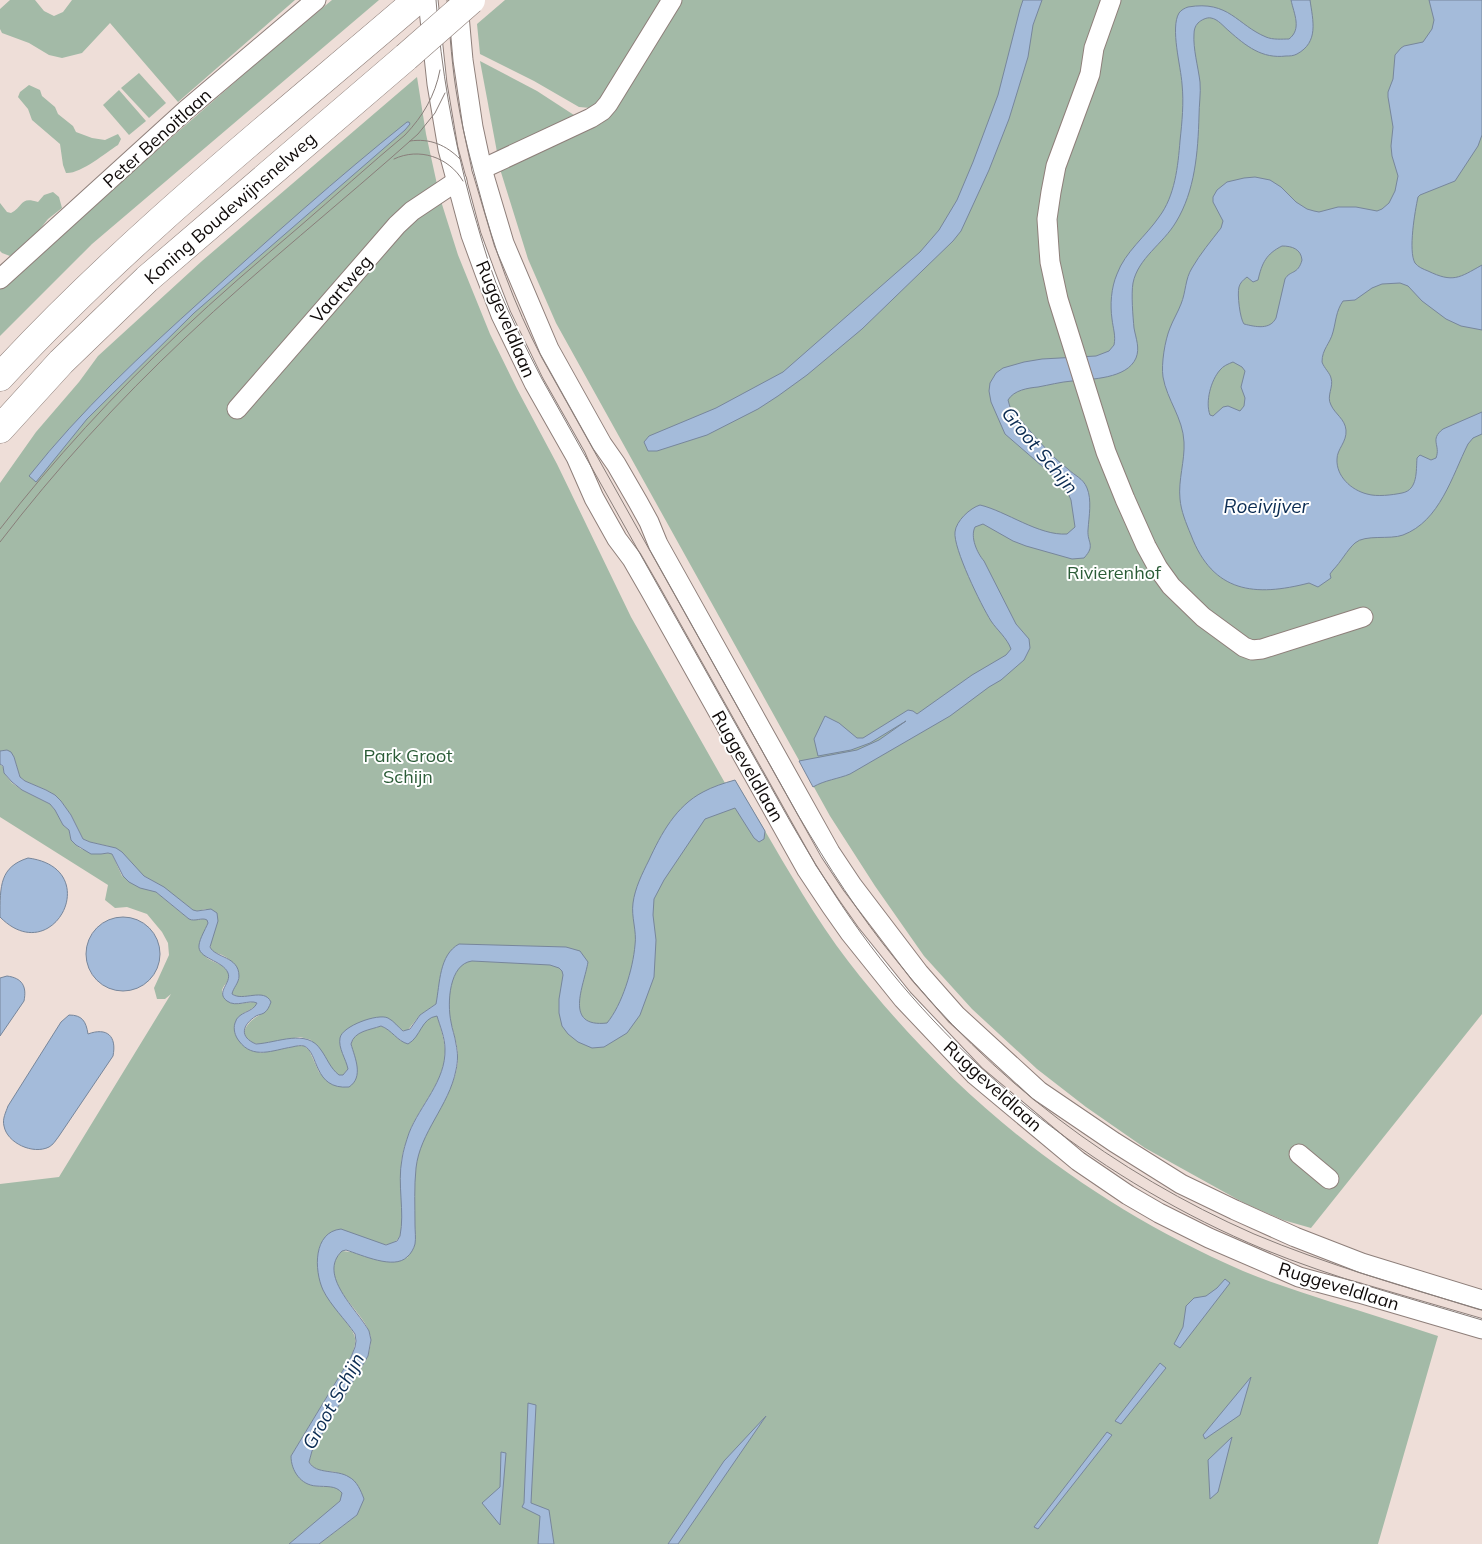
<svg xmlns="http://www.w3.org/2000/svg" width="1482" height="1544" font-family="Mulish,sans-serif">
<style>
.green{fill:#a3baa7}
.water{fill:#a4bbda;stroke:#77869b;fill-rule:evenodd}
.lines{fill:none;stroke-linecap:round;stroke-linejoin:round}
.minor-casing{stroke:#8e7f7a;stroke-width:21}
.highway-casing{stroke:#8e7f7a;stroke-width:29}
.minor{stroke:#fff;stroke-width:19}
.highway{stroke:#fff;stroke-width:28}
.tram{stroke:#897e7a;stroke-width:1}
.highway-bridge-casing{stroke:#8e7f7a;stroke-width:29;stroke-linecap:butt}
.highway-bridge{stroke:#fff;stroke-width:28}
.labels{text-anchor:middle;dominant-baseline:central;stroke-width:4;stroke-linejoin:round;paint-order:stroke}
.street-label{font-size:18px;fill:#0f0a09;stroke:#fff}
.park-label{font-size:18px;fill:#2b5c37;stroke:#fff}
.water-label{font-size:19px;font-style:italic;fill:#0b2c53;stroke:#fff}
</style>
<rect width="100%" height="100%" fill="#eeded8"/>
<g class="green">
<path d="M 10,0 L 35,0 L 44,11 L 54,16 L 63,12 L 72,0 L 295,0 L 178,102 L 110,23 L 82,53 L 62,58 L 49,55 L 29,43 L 2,33 L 0,29 L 0,9 Z"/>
<path d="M 332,0 L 379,0 L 92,244 L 0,336 L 0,287 L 266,55 Z"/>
<path d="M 505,0 L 666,0 L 605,97 L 591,108 L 579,107 L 534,81 L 480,54 L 477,24 Z"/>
<path d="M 678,0 L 1482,0 L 1482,1014 L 1311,1228 L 1283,1220 L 1244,1203 L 1145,1148 L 1086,1107 L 1037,1069 L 972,1009 L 924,956 L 875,886 L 830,816 L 556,323 L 528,259 L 500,169 L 602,123 Z"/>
<path d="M 480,61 L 537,91 L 577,117 L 497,152 Z"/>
<path d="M 139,73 L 166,103 L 149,118 L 121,88 Z"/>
<path d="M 417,77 L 426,134 L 440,198 L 458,255 L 490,334 L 517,389 L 557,464 L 631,617 L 725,783 L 735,780 C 772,841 805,904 848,961 C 954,1098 1084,1202 1243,1271 C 1271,1283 1302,1292 1331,1302 C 1367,1313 1402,1324 1438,1336 L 1378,1544 L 319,1544 L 357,1515 L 336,1472 C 326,1471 315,1472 309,1462 L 312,1451 L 368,1356 C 369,1351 371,1345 371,1340 C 370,1312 311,1281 342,1251 L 407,1258 L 415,1243 C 415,1217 412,1171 420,1147 C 431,1115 459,1089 458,1054 C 457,1040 451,1027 449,1013 L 436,1004 L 420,1015 L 407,1031 C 398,1031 393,1020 383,1017 L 347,1029 L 348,1069 L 343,1075 L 339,1075 L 334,1072 L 311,1040 L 300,1037 L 260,1044 C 252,1044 247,1040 244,1033 C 246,1023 254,1018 263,1013 L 258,995 L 238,997 L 232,994 L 232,991 L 239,979 C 236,968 233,960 222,955 C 217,953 214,953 211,949 L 206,909 L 197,911 L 193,910 L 163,887 L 144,876 L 108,846 L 90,842 L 83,839 L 71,815 L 61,801 L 55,795 L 46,790 L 25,781 L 20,777 L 14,757 L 7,750 L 0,751 L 0,483 L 36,432 L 79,382 L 98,356 L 202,261 Z"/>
<path d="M 29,85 L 40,90 L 42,96 L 55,107 L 58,114 L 73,126 L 76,132 L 92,138 L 105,140 L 118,134 L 121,139 L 118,145 C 105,153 81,174 66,173 L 63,165 L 60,144 L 32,120 L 28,109 L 18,97 L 20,92 Z"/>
<path d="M 119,90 L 146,121 L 129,135 L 103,105 Z"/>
<path d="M 53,192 L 59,197 L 62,208 L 48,219 L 40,229 L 34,240 L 10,256 L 2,253 L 0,251 L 0,203 L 7,212 L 11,213 C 24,206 20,196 38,202 L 44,195 Z"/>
<path d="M 0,764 L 3,767 L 4,773 L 12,783 L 22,790 L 50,804 L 55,810 L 63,825 L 69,830 L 71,840 L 76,845 L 81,849 L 101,854 L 108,853 L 112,854 L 122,876 L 156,892 L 189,919 C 195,922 202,917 207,920 L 208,923 L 199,945 C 201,948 203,953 205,956 C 211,963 222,962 228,972 C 232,981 223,984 222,991 C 222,992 224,998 225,999 L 236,1004 L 254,1002 L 257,1003 L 255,1007 C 241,1014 231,1018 236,1035 L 260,1053 L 295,1046 L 304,1046 L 309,1050 L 319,1072 L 328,1082 L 357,1069 L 351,1044 C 354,1031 370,1030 381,1026 L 389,1030 L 401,1041 L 430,1017 L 437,1015 C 440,1026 444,1038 445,1049 C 446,1081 420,1105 409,1133 C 407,1139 405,1146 403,1152 C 397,1179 406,1209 400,1236 C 395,1244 388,1246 380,1244 L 320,1245 L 318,1263 L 324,1292 L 351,1329 C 358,1339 355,1346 351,1357 L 291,1456 L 314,1486 L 333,1487 L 341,1490 C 345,1497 339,1502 334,1507 L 289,1544 L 0,1544 L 0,1184 L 59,1177 L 171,994 L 165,999 L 157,999 L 154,988 L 169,955 L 168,943 L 162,932 L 147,914 L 127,907 L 115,908 L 105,900 L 108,885 L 0,817 Z"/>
</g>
<g class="water">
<path d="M 1023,0 L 1042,0 L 1033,25 L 1028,57 L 1009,119 L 989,170 L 967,218 L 961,231 L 953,241 L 862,329 L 807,375 L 778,396 L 758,409 L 707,435 L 657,451 L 648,451 L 644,442 L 649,436 L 716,408 L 783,372 L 920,252 L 939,230 L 957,200 L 973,162 L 998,95 L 1020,9 Z"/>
<path d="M 1291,0 L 1310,0 C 1313,21 1319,42 1297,54 C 1293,56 1290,56 1286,56 C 1262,59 1246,46 1229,31 C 1224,27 1218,19 1211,18 C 1207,17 1201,20 1198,23 C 1195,26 1194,30 1194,34 C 1193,49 1198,66 1200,82 C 1201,93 1199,105 1199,116 C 1198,152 1195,191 1176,222 C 1163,244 1138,258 1133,283 C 1131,294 1133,317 1134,328 C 1136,339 1140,348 1136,358 C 1127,379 1091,379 1072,381 C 1060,382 1049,385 1038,387 C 1028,388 1014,390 1008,400 L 1010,407 C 1022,422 1035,437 1048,451 C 1054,457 1061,464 1068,469 C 1075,476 1083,478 1087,488 C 1092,500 1089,516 1088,530 C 1087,543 1096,545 1084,558 L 1072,559 L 1026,546 L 1013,541 L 983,524 L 975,527 C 970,537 977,553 984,561 L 1016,624 L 1029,639 L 1030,648 L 1024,660 L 1001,680 L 989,687 L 950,716 L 850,774 C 838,779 825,780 813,787 L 799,761 L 857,750 L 879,740 L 906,721 L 870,743 L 851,750 L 818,756 L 814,739 L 825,716 L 839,723 L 857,738 L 863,738 L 908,710 L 913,711 L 917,714 L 972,675 L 1006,655 L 1011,649 C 1007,638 997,630 991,621 C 981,605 953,548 955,532 C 956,521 970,508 980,505 C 1006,511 1039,536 1067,534 L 1075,527 L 1071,500 L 1065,486 L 1005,434 L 991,402 L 989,391 L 990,383 L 996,373 L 1003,368 L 1024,362 L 1042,359 L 1096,356 L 1109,351 L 1114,345 C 1116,336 1113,328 1112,319 C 1110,305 1111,288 1117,274 C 1125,252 1146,236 1159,217 C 1175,196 1178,166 1180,141 C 1182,122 1184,103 1182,84 C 1181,67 1170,28 1179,13 C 1181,10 1185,8 1188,7 C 1229,0 1237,25 1266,37 C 1273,40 1282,39 1289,39 C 1302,29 1294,14 1291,0 Z"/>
<path d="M 1429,0 L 1482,0 L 1482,135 L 1478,146 L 1455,181 L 1420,195 L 1418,197 C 1415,211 1408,251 1415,263 C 1418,267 1423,269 1428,271 C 1453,283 1459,278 1482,265 L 1482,330 L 1461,326 L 1446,319 L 1422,301 L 1408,286 L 1400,283 L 1382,284 L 1372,288 L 1355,300 L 1343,301 C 1336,311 1336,321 1333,332 C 1330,344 1322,349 1322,362 C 1324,368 1330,373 1331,378 C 1334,387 1326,396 1331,405 C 1335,414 1345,419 1346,430 C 1347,442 1337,449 1337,459 C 1336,476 1351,490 1367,494 C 1377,497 1392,495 1402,493 C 1418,490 1416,471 1417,458 L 1420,455 L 1431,460 L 1436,458 C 1441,445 1429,440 1443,429 L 1482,412 L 1482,434 L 1473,438 L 1468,444 C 1452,476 1440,521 1403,535 C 1390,540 1365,534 1355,543 C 1347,550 1341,562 1333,570 L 1330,574 L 1331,578 L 1318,587 L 1309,583 C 1255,597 1213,593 1191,535 C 1186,523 1181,511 1180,499 C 1178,480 1185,461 1184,442 C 1183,418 1167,400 1163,377 C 1161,364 1165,340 1170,328 C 1173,320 1178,312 1181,304 C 1186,292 1185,279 1192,268 C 1200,254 1211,241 1221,228 L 1223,221 L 1213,202 L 1213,197 L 1217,190 L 1227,182 L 1244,178 L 1255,177 L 1270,180 L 1281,187 L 1296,202 L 1307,209 L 1314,211 L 1319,212 L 1338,207 L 1356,207 L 1377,211 L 1382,209 L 1389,203 L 1395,191 L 1398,176 L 1392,156 L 1391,146 L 1393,127 L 1388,97 L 1388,92 L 1393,79 L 1395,55 L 1401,48 L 1404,46 L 1423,42 L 1432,29 L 1434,20 ZM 1282,246 C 1292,246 1301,249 1302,260 C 1298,275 1290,270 1285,279 L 1276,318 C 1270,330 1256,327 1244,324 C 1240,319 1237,294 1239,287 C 1240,283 1243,280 1247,277 L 1253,282 L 1258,280 C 1262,263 1266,254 1282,246 ZM 1233,362 L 1242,367 L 1245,371 L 1241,387 L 1245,398 L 1244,406 L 1240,411 L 1228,406 L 1223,407 L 1213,416 L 1210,415 C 1205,402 1211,380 1220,370 C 1223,366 1228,364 1233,362 Z"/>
<path d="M 407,122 L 409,122 L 410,124 L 405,130 L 194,313 L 87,419 L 36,482 L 29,476 C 81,410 142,354 204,298 C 270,238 337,178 407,122 Z"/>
<path d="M 7,750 L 11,752 L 14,757 L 20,777 L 25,781 L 46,790 L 55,795 L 61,801 L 71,815 L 83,839 L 90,842 L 116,848 L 122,852 L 144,876 L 164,887 L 193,910 L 197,911 L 211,909 L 217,913 L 218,921 L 210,947 C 215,958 239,956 239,976 C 239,983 233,988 232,994 C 243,1002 264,987 271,1002 C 269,1007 268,1010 264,1013 C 260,1015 260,1014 256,1016 C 242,1025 239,1037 256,1044 C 277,1043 307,1028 321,1050 C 327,1058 330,1068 339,1075 L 343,1075 L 348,1069 C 346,1059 338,1048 340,1038 C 342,1026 378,1013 388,1018 C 394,1021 398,1027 403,1031 L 410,1029 L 420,1015 L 436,1004 C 440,983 439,955 459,944 L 566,947 L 580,951 L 588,962 C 584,986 563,1028 607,1023 C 622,1005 633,969 635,945 C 637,931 631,917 633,903 C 635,888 642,874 649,860 C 661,834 676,806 703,792 C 712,787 724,783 735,780 L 765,831 L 764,839 L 759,842 L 754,838 L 735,808 L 705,819 L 664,880 L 654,899 L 653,915 L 656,940 L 654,977 L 640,1015 L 627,1033 L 604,1047 L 592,1048 L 578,1042 L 568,1034 L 562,1026 L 559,1013 L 559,999 L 563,975 L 562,971 L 559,968 L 550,965 L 472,961 C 449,964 447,1003 451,1022 C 452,1029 455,1036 456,1044 C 458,1053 458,1061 456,1070 C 449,1106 420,1132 416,1168 C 414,1187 415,1206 415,1225 C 415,1231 416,1238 415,1244 C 414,1248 411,1254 407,1257 C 394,1270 362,1255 346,1250 L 342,1251 C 317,1275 357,1309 369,1331 L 371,1340 L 368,1356 L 312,1451 L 309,1462 C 316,1475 337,1469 349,1477 C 357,1481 361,1491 364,1499 L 357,1515 L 319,1544 L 289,1544 L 340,1501 L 342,1493 C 336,1485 326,1487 316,1486 C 301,1485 291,1471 291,1456 L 351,1357 L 355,1347 L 356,1341 L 355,1334 C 345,1319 331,1306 323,1290 C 314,1270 313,1232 341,1229 L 386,1245 L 397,1241 L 400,1236 C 405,1211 397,1185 402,1159 C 403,1151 406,1142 409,1133 C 420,1105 446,1081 445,1049 C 445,1038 440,1026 437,1016 C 421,1018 421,1037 408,1044 C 397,1041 392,1030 381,1026 C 370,1030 354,1031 351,1044 C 355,1058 364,1077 349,1087 C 313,1090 319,1052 304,1046 C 301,1045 296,1046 292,1047 C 273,1050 253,1060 239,1041 C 235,1036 233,1029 235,1023 C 238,1011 253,1013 257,1003 C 249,999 236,1008 227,1001 C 215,992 232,983 228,973 C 223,960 197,959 199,945 C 200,938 205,930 208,923 L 207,920 C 202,917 195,922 189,919 L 156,892 L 140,888 L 129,882 L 123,876 L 112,854 L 108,853 L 101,854 L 91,854 L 76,845 L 71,840 L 69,830 L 63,825 L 55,810 L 50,804 L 22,790 L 12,782 L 4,773 L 3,766 L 0,764 L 0,751 Z"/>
<path d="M 28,858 C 106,868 53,971 0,917 C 0,885 0,867 28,858 Z"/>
<circle cx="123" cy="954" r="37"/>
<path d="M 7,976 C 22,978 27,986 24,1001 L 0,1036 L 0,978 Z"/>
<path d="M 69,1015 C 82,1015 86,1021 88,1034 C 107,1027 117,1036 113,1056 L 59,1136 C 56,1140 53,1145 49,1147 C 33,1155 7,1143 4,1126 C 2,1119 6,1112 8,1106 L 61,1022 Z"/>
<path d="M 1225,1279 L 1230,1283 L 1180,1348 L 1174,1344 L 1183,1327 L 1186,1306 L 1194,1298 L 1206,1296 L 1217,1288 Z"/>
<path d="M 1160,1363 L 1166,1368 L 1121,1424 L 1115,1421 Z"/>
<path d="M 1251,1377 L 1240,1415 L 1205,1439 L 1203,1435 Z"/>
<path d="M 528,1403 L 536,1405 L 531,1503 L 549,1510 L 554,1544 L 538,1544 L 540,1516 L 522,1507 L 524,1503 Z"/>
<path d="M 766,1416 L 678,1544 L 668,1544 L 724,1461 Z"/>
<path d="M 1107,1432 L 1112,1435 L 1038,1529 L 1034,1527 Z"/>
<path d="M 1232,1437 L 1218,1492 L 1210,1499 L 1208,1460 Z"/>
<path d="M 501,1452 L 506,1453 L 500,1525 L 482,1503 L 500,1487 Z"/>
</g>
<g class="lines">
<g class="minor-casing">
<g id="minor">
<path d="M 428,0 L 437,84 L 448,149 L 471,235 L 486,276 L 501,315 L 534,383 L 576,457 L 594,498 L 617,539 L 632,559 L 651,592 L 807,870 L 831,906 L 850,933 L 903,999 L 975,1075 L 1078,1161 L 1128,1195 L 1159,1213 L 1209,1238 L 1299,1277 L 1359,1293 L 1482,1329"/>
<path d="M 1111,0 L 1094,48 L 1090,74 L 1056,166 L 1051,192 L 1047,219 L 1049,249 L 1050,262 L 1058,299 L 1106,452 L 1125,499 L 1146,546 L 1158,568 L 1171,586 L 1203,617 L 1244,647 L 1252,650 L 1262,649 L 1363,617"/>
<path d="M 458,4 L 463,60 L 473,127 L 482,169 L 504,243 L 549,349 L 602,444 L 616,464 L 638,502 L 649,522 L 658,544 L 830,852 L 852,885 L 919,973 L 956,1015 L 1039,1091 L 1114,1142 L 1181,1184 L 1235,1210 L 1295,1237 L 1362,1263 L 1482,1300"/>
<path d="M 482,169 L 591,118 L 602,111 L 608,104 L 672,0"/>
<path d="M 0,279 L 186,110 L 316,0"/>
<path d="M 237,409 L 397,225 L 412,211 L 457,181"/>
<path d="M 1299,1154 L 1329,1179"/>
</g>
</g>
<g class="highway-casing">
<g id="highway">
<path d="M 0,377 C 127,239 275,122 417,0"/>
<path d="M 0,429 L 61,362 L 147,279 L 406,57"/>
</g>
</g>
<use href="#minor" class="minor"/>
<use href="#highway" class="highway"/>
<g class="tram">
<path d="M 436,0 C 441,69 453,136 471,203 C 479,230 486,257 496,283 C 510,316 526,348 542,379 L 790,821 C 812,859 835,897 861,933 C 962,1072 1105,1183 1263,1249 C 1334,1278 1409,1298 1482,1320"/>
<path d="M 447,0 C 450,34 452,69 458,102 C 463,132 471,162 479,191 C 494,249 514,305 542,358 L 798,815 C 828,866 859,915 896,960 C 990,1079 1115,1173 1254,1234 C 1328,1265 1405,1287 1482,1310"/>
<path d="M 410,141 C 430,138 446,145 460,159"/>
<path d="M 394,159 C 419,147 449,157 463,181"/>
<path d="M 0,529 C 54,459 114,394 179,333 C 218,296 258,262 299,227 C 334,197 369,165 405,135 C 423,116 435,96 440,70"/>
<path d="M 0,542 C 56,469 118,401 185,338 C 260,267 341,203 418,134 L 435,113 L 445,93"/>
</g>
<g class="highway-bridge-casing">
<path id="highway-bridge" d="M 406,57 L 471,0"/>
</g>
<use href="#highway-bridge" class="highway-bridge"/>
</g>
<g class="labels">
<g class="street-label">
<text transform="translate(157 138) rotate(-42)">Peter Benoitlaan</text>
<text transform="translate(230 208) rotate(-41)">Koning Boudewijnsnelweg</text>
<text transform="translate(341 289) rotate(-49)">Vaartweg</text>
<text transform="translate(506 319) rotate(67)">Ruggeveldlaan</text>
<text transform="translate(748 766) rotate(60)">Ruggeveldlaan</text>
<text transform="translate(993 1086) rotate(42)">Ruggeveldlaan</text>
<text transform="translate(1339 1286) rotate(17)">Ruggeveldlaan</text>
</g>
<g class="park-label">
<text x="1114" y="572">Rivierenhof</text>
<text x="408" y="755">Park Groot<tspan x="408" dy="21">Schijn</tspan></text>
</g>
<g class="water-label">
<text transform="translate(1040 450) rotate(50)">Groot Schijn</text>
<text x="1266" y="506">Roeivijver</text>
<text transform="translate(333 1401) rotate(-61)">Groot Schijn</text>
</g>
</g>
</svg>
